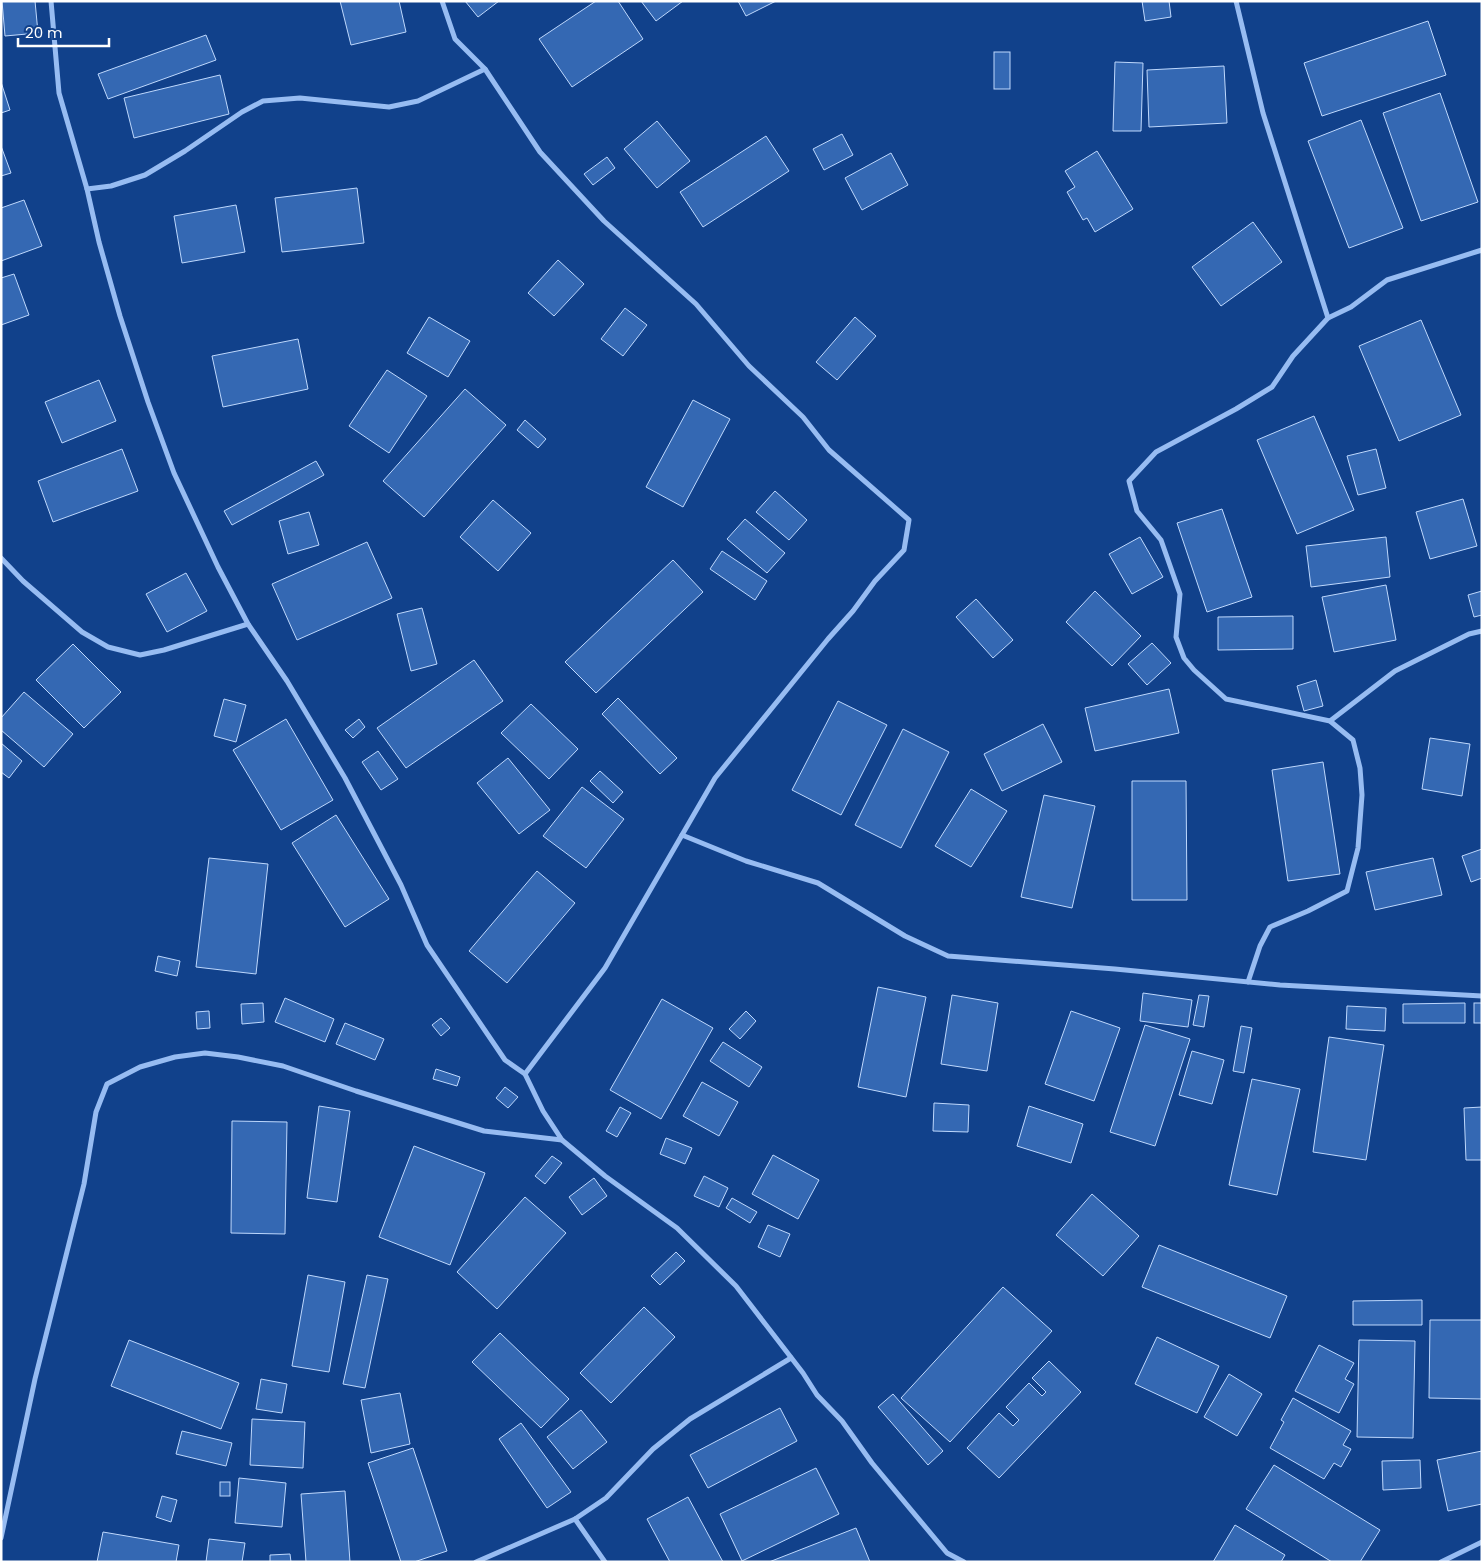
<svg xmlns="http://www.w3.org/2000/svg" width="1483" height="1563" font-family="Poppins,sans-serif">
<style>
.building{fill:#3468b3;stroke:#bed8fd}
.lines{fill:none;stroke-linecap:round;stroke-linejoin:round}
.street{stroke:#97bcf2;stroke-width:5}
</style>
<rect width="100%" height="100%" fill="#11418b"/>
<g class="building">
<path d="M 2,1 L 35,1 L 38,33 L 5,36 Z"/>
<path d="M 340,1 L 399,1 L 406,32 L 351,45 Z"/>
<path d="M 465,1 L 499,1 L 478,17 Z"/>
<path d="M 596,1 L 618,1 L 643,39 L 572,87 L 539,39 Z"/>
<path d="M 641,1 L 683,1 L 656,21 Z"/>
<path d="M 738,1 L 776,1 L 746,16 Z"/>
<path d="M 1142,1 L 1169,1 L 1171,17 L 1145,21 Z"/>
<path d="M 1428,21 L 1446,75 L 1322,116 L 1304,63 Z"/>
<path d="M 206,35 L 216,60 L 108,99 L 98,74 Z"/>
<rect x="994" y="52" width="16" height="37"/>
<path d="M 1115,62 L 1143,63 L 1141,131 L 1113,131 Z"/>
<path d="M 1224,66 L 1227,123 L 1149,127 L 1147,70 Z"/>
<path d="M 220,75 L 229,114 L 134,138 L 124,98 Z"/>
<path d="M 1,82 L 10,110 L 1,113 Z"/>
<path d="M 1440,93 L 1478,202 L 1421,221 L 1383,113 Z"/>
<path d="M 1361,120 L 1403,228 L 1349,248 L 1308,141 Z"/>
<path d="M 657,121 L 690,161 L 657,188 L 624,149 Z"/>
<path d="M 842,134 L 853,155 L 824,170 L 813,149 Z"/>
<path d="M 766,136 L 789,171 L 703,227 L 680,192 Z"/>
<path d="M 1,146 L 11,173 L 1,176 Z"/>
<path d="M 1097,151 L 1133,209 L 1095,232 L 1087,218 L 1083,220 L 1067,192 L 1075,187 L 1065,171 Z"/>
<path d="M 891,153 L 908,185 L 862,210 L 845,178 Z"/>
<path d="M 607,157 L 615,168 L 593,185 L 584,174 Z"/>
<path d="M 357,188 L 364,243 L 282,252 L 275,198 Z"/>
<path d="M 24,200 L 42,246 L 1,261 L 1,208 Z"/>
<path d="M 236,205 L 245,252 L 182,263 L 174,216 Z"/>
<path d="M 1253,222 L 1282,262 L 1221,306 L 1192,267 Z"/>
<path d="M 558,260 L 584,284 L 554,316 L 528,293 Z"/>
<path d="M 14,274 L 29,315 L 1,325 L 1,278 Z"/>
<path d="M 625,308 L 647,325 L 623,356 L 601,339 Z"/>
<path d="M 429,317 L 470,341 L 448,377 L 407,353 Z"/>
<path d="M 855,317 L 876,336 L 837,380 L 816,362 Z"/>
<path d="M 1421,320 L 1461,415 L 1399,441 L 1359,346 Z"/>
<path d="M 298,339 L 308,389 L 223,407 L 212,356 Z"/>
<path d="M 387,370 L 427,396 L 389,453 L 349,426 Z"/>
<path d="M 99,380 L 116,421 L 62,443 L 45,402 Z"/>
<path d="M 465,389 L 506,425 L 424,517 L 383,481 Z"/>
<path d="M 693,400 L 730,419 L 683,507 L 646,487 Z"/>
<path d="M 1314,416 L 1354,510 L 1297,534 L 1257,440 Z"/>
<path d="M 525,420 L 546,439 L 538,448 L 517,430 Z"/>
<path d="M 122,449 L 138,491 L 53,522 L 38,481 Z"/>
<path d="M 1376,449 L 1386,488 L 1358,495 L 1347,456 Z"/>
<path d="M 316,461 L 324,475 L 232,525 L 224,511 Z"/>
<path d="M 775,491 L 807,520 L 789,540 L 756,512 Z"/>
<path d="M 1463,499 L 1477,546 L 1430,559 L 1416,512 Z"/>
<path d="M 493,500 L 531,533 L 498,571 L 460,537 Z"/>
<path d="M 1222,509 L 1252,597 L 1207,612 L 1177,523 Z"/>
<path d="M 309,512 L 319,545 L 288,554 L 279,521 Z"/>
<path d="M 745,519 L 785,553 L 767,573 L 727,539 Z"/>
<path d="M 1140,537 L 1163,577 L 1132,594 L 1109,554 Z"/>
<path d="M 1386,537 L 1390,577 L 1311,587 L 1306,546 Z"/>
<path d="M 367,542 L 392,598 L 297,640 L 272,584 Z"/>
<path d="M 722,551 L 767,581 L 755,600 L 710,569 Z"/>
<path d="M 673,560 L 703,592 L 596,693 L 565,662 Z"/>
<path d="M 186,573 L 207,611 L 167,632 L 146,594 Z"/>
<path d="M 1386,585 L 1396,640 L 1334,652 L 1322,597 Z"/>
<path d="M 1095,591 L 1141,636 L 1112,666 L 1066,622 Z"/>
<path d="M 1482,591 L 1482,615 L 1474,617 L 1468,595 Z"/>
<path d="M 976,599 L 1013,640 L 993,658 L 956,617 Z"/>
<path d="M 422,608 L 437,664 L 411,671 L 397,614 Z"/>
<path d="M 1293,616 L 1293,649 L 1218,650 L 1218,617 Z"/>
<path d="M 1152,643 L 1171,663 L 1147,685 L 1128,664 Z"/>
<path d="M 73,644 L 121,692 L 84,728 L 36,680 Z"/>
<path d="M 474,660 L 503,701 L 406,768 L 377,728 Z"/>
<path d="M 1316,680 L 1323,706 L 1304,711 L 1297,686 Z"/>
<path d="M 1169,689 L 1179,733 L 1095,751 L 1085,708 Z"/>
<path d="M 24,692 L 73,734 L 44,767 L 1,730 L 1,718 Z"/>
<path d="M 618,698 L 677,758 L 660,774 L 602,714 Z"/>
<path d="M 224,699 L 246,705 L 236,742 L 214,736 Z"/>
<path d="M 838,701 L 887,725 L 841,815 L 792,790 Z"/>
<path d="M 531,704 L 578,749 L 549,779 L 501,733 Z"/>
<path d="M 286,719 L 333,800 L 281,830 L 233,750 Z"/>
<path d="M 359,719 L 365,727 L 353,738 L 345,730 Z"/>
<path d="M 1043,724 L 1062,762 L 1002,791 L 984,754 Z"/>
<path d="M 903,729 L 949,752 L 901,848 L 855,825 Z"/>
<path d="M 1430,738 L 1470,744 L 1462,796 L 1422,789 Z"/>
<path d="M 1,743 L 22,761 L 9,778 L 1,772 Z"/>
<path d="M 378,751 L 398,779 L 381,790 L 362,762 Z"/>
<path d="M 508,758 L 550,810 L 519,834 L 477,783 Z"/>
<path d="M 1323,762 L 1340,874 L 1288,881 L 1272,770 Z"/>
<path d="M 600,771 L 623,792 L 613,803 L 590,781 Z"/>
<path d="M 1132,781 L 1186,781 L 1187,900 L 1132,900 Z"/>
<path d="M 582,787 L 624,819 L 586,868 L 543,836 Z"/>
<path d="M 971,789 L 1007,811 L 971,867 L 935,846 Z"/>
<path d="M 1044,795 L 1095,806 L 1072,908 L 1021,897 Z"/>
<path d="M 336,815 L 389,899 L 345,927 L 292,843 Z"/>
<path d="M 1482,849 L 1482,878 L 1471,882 L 1462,856 Z"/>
<path d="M 209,858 L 268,864 L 256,974 L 196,967 Z"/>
<path d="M 1433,858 L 1442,895 L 1375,910 L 1366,872 Z"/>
<path d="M 537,871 L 575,903 L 507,983 L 469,951 Z"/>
<path d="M 158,956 L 180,961 L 177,976 L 155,971 Z"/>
<path d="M 878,987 L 926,997 L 906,1097 L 858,1087 Z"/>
<path d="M 1143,993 L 1192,1000 L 1188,1027 L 1140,1021 Z"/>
<path d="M 952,995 L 998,1003 L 987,1071 L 941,1064 Z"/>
<path d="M 1199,995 L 1209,996 L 1204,1027 L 1193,1025 Z"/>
<path d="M 285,998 L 334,1019 L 325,1042 L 275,1022 Z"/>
<path d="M 662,999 L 713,1028 L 661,1119 L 610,1090 Z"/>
<path d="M 263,1003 L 264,1022 L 242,1024 L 241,1004 Z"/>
<path d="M 1465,1003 L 1465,1023 L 1403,1023 L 1403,1004 Z"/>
<rect x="1474" y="1003" width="8" height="20"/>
<path d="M 1347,1006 L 1386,1008 L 1385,1031 L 1346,1029 Z"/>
<path d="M 209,1011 L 210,1028 L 197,1029 L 196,1012 Z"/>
<path d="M 746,1011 L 756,1021 L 740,1039 L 729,1029 Z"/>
<path d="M 1071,1011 L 1120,1028 L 1094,1101 L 1045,1084 Z"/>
<path d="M 441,1018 L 450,1028 L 441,1036 L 432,1025 Z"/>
<path d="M 345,1023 L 384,1039 L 375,1060 L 336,1044 Z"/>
<path d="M 1145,1025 L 1190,1039 L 1155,1146 L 1110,1132 Z"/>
<path d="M 1241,1026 L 1252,1028 L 1244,1073 L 1233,1071 Z"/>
<path d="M 1329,1037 L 1384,1045 L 1366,1160 L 1313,1152 Z"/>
<path d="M 723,1042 L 762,1067 L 749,1087 L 710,1061 Z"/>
<path d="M 1192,1051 L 1224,1060 L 1212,1104 L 1179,1095 Z"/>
<path d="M 436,1069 L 460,1077 L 457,1086 L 433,1079 Z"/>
<path d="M 1252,1079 L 1300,1089 L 1277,1195 L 1229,1185 Z"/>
<path d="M 702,1082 L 738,1102 L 719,1136 L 683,1116 Z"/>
<path d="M 505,1087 L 518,1097 L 508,1108 L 496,1098 Z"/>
<path d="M 934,1103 L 969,1105 L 968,1132 L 933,1131 Z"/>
<path d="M 319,1106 L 350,1111 L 337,1202 L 307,1198 Z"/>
<path d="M 1029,1106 L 1083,1124 L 1071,1163 L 1017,1146 Z"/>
<path d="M 620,1107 L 631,1113 L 617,1137 L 606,1131 Z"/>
<path d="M 1482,1107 L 1482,1160 L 1466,1160 L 1464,1108 Z"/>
<path d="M 232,1121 L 287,1122 L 285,1234 L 231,1233 Z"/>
<path d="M 666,1138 L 692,1148 L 685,1164 L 660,1154 Z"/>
<path d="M 414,1146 L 485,1173 L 450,1265 L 379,1237 Z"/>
<path d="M 773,1155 L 819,1180 L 798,1219 L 752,1194 Z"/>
<path d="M 552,1156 L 562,1163 L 545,1184 L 535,1176 Z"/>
<path d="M 704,1176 L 728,1188 L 719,1207 L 694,1196 Z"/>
<path d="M 594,1178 L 607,1196 L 582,1215 L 569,1197 Z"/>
<path d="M 1092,1194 L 1139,1236 L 1103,1276 L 1056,1235 Z"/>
<path d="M 525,1197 L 566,1233 L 497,1309 L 457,1272 Z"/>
<path d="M 732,1198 L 757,1212 L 750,1223 L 726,1208 Z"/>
<path d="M 768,1225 L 790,1234 L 780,1257 L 758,1247 Z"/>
<path d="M 1159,1245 L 1287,1296 L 1270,1338 L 1142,1287 Z"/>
<path d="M 676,1252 L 685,1261 L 660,1285 L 651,1276 Z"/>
<path d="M 308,1275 L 345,1282 L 329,1372 L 292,1366 Z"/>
<path d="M 367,1275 L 388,1279 L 365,1388 L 343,1384 Z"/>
<path d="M 1003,1287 L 1052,1331 L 950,1442 L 901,1398 Z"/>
<path d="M 1422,1300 L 1422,1325 L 1353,1325 L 1353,1301 Z"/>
<path d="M 644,1307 L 675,1337 L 611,1403 L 580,1373 Z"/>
<path d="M 1430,1320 L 1482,1320 L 1482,1399 L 1429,1398 Z"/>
<path d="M 500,1333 L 569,1399 L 541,1428 L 472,1362 Z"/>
<path d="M 1157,1337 L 1219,1366 L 1197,1413 L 1135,1384 Z"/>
<path d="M 129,1340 L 239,1383 L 221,1429 L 111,1386 Z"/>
<path d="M 1359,1340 L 1415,1341 L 1413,1438 L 1357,1437 Z"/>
<path d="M 1319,1345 L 1354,1363 L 1345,1379 L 1354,1384 L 1339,1413 L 1295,1391 Z"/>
<path d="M 1049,1361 L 1081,1392 L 999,1478 L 967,1448 L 999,1413 L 1013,1426 L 1019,1420 L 1006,1407 L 1029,1383 L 1042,1396 L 1046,1392 L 1032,1378 Z"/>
<path d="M 1229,1374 L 1262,1394 L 1237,1436 L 1204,1417 Z"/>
<path d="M 261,1379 L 287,1384 L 282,1413 L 256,1409 Z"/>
<path d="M 400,1393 L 410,1444 L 371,1453 L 361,1400 Z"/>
<path d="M 893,1394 L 943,1451 L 928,1465 L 878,1407 Z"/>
<path d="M 1293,1398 L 1351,1431 L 1343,1445 L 1351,1449 L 1341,1467 L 1334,1463 L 1324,1479 L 1270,1448 L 1284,1422 L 1281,1420 Z"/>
<path d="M 780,1408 L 797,1441 L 708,1488 L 690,1455 Z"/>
<path d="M 581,1410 L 607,1442 L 573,1469 L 547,1437 Z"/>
<path d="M 252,1419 L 305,1422 L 303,1468 L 250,1465 Z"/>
<path d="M 521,1423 L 571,1492 L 547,1508 L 499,1439 Z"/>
<path d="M 182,1431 L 232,1443 L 226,1466 L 176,1454 Z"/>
<path d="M 413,1448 L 447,1551 L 414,1562 L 401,1562 L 368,1463 Z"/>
<path d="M 1482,1451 L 1482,1504 L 1448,1511 L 1437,1460 Z"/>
<path d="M 1420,1460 L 1421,1488 L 1383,1490 L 1382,1461 Z"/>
<path d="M 1274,1465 L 1380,1530 L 1360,1562 L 1332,1562 L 1246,1509 Z"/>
<path d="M 816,1468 L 839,1514 L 742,1561 L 720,1514 Z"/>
<path d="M 239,1478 L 286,1483 L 282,1527 L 235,1523 Z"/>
<rect x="220" y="1482" width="10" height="14"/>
<path d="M 345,1491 L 350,1562 L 306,1562 L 301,1494 Z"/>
<path d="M 162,1496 L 177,1500 L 171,1522 L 156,1517 Z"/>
<path d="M 688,1497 L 723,1562 L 670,1562 L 647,1519 Z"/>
<path d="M 1235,1525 L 1285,1555 L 1281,1562 L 1213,1562 Z"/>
<path d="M 856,1528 L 870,1562 L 769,1562 Z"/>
<path d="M 103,1532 L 179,1545 L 176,1562 L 97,1562 Z"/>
<path d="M 209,1539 L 245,1543 L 242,1562 L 206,1562 Z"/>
<path d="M 290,1554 L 291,1562 L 270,1562 L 270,1555 Z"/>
</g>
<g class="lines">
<g class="street">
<path d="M 51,1 L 59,93 L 87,189 L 99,242 L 120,316 L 148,402 L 174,473 L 218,567 L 248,624 L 287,681 L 345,778 L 401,885 L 427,945 L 505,1060 L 525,1074 L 543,1111 L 562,1140 L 605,1176 L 677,1228 L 736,1286 L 803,1373 L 817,1395 L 842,1421 L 872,1463 L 947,1553 L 964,1562"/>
<path d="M 442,1 L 455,39 L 485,69 L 540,152 L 604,221 L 696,304 L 749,366 L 803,417 L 829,450 L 909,520 L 904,550 L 875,581 L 853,611 L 828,639 L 715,778 L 605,968 L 525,1074"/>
<path d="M 1236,1 L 1263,113 L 1328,318"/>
<path d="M 87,189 L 111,186 L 145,175 L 185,151 L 242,112 L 263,101 L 300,98 L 389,107 L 418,101 L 485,69"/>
<path d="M 1,558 L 23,581 L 82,632 L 108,647 L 140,655 L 164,650 L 248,624"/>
<path d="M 1330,721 L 1395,671 L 1469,634 L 1482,631"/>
<path d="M 682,835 L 746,861 L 818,883 L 905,936 L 948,956 L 1115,969 L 1280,985 L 1482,996"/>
<path d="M 1248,982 L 1260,946 L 1270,927 L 1308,911 L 1347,891 L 1358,848 L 1362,795 L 1360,768 L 1353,740 L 1330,721 L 1226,699 L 1194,670 L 1184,658 L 1176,637 L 1180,594 L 1161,540 L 1137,511 L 1129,481 L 1156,452 L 1236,409 L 1272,387 L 1293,356 L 1328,318 L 1351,307 L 1387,280 L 1482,250"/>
<path d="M 575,1519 L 605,1562"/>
<path d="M 1,1538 L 35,1379 L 84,1184 L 96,1112 L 107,1084 L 140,1067 L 175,1057 L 205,1053 L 238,1057 L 283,1066 L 356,1091 L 484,1131 L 562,1140"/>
<path d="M 476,1562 L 575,1519 L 606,1498 L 653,1449 L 690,1419 L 791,1358"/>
<path d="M 1441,1562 L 1482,1542"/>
</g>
</g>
<rect width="1483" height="1563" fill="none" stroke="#ffffff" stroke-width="5"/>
<path d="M18 38v8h91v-8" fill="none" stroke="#ffffff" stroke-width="2.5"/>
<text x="25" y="38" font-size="15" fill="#ffffff" stroke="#11418b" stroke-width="4" paint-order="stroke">20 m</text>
</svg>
